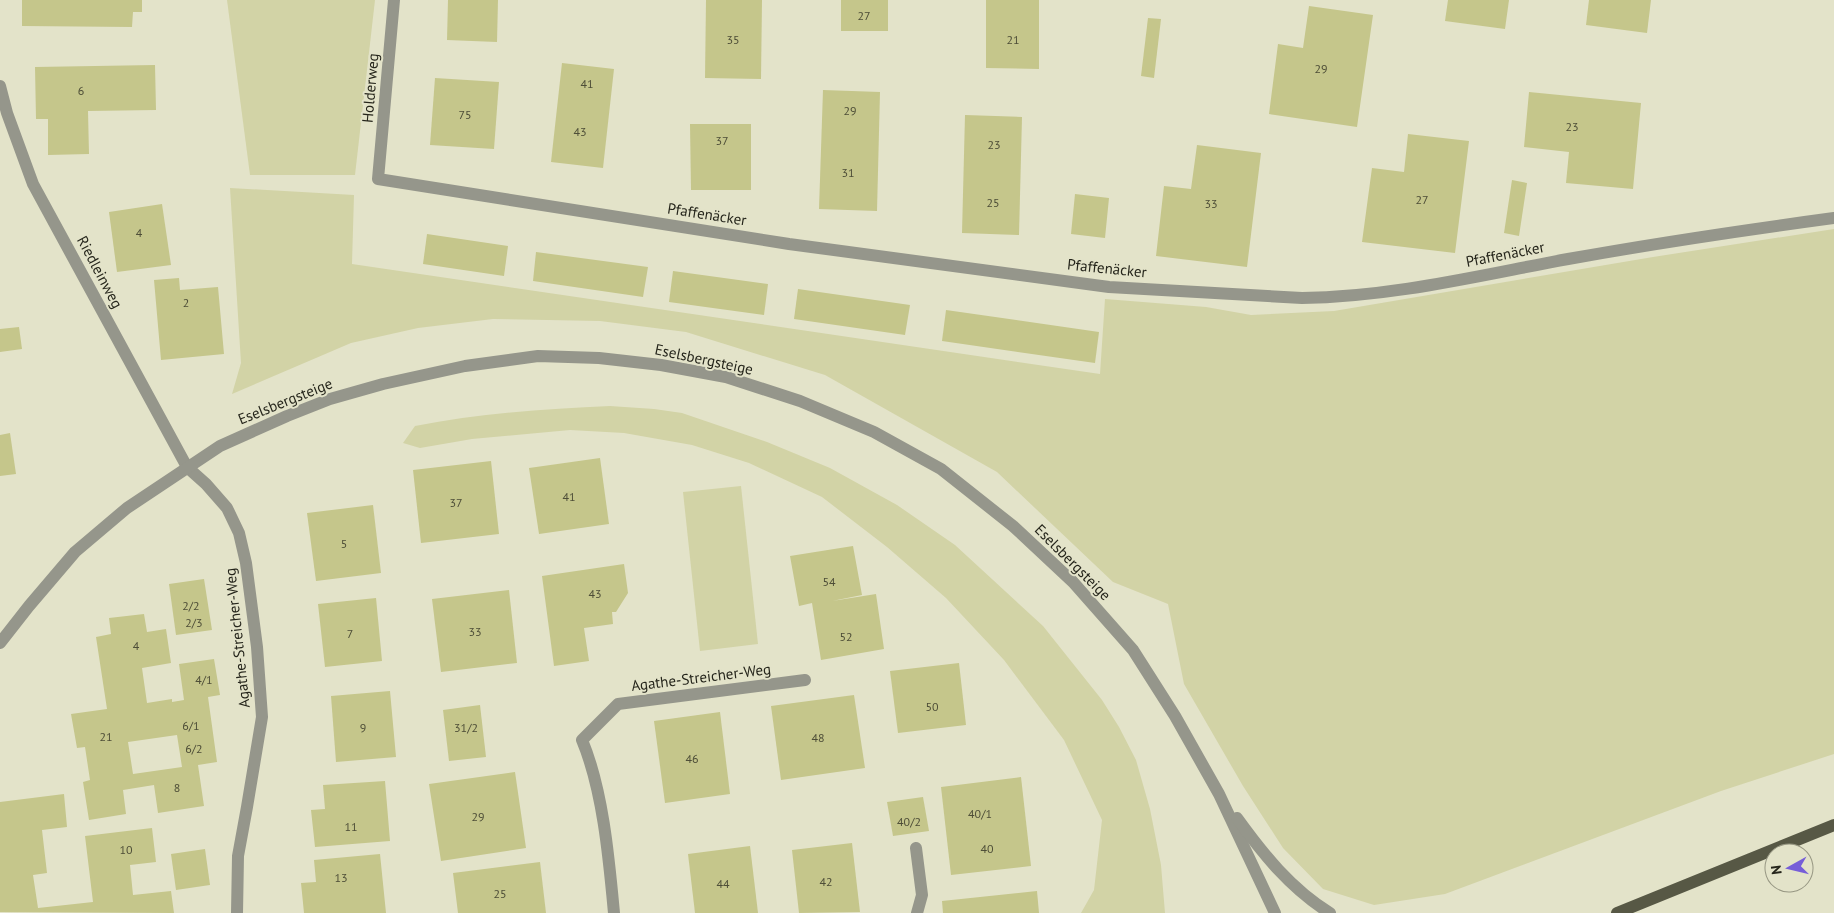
<svg xmlns="http://www.w3.org/2000/svg" width="1834" height="913" font-family="'PT Sans',sans-serif">
<style>
.green{fill:#d2d3a6}
.building{fill:#c5c68b;fill-rule:evenodd}
.lines{fill:none;stroke-linecap:round;stroke-linejoin:round}
.minor{stroke:#95968b;stroke-width:12}
.major{stroke:#575845;stroke-width:12}
.labels{text-anchor:middle;dominant-baseline:central;stroke-width:4;stroke-linejoin:round;paint-order:stroke}
.number-label{font-size:12px;fill:#4d4d37}
.street-label{font-size:15px;fill:#25251b;stroke:#e3e3c9}
</style>
<rect width="100%" height="100%" fill="#e3e3c9"/>
<g class="green">
<path d="M 227,0 L 375,0 L 355,175 L 250,175 Z"/>
<path d="M 230,188 L 354,195 L 352,264 L 1100,374 L 1105,299 L 1206,307 L 1251,315 L 1334,311 L 1653,257 L 1834,229 L 1834,754 L 1721,791 L 1445,894 L 1374,905 L 1323,889 L 1283,848 L 1243,786 L 1184,684 L 1168,604 L 1113,582 L 997,472 L 825,375 L 686,332 L 600,321 L 493,319 L 418,328 L 351,343 L 232,394 L 241,363 Z"/>
<path d="M 610,406 L 654,409 L 682,413 L 767,442 L 830,468 L 897,505 L 955,545 L 1043,626 L 1102,700 L 1119,727 L 1136,760 L 1150,809 L 1161,865 L 1165,913 L 1081,913 L 1094,890 L 1102,820 L 1064,740 L 1004,660 L 946,598 L 887,547 L 822,497 L 749,463 L 692,445 L 624,433 L 570,430 L 472,439 L 420,448 L 403,443 L 415,426 C 479,413 545,409 610,406 Z"/>
<path d="M 741,486 L 758,644 L 700,651 L 683,492 Z"/>
</g>
<g class="building">
<path d="M 22,0 L 142,0 L 142,12 L 133,12 L 132,27 L 22,26 Z"/>
<path d="M 448,0 L 498,0 L 497,42 L 447,40 Z"/>
<path d="M 706,0 L 762,0 L 761,79 L 705,78 Z"/>
<rect x="841" y="0" width="47" height="31"/>
<path d="M 986,0 L 1039,0 L 1039,69 L 986,68 Z"/>
<path d="M 1448,0 L 1509,0 L 1505,29 L 1445,21 Z"/>
<path d="M 1589,0 L 1651,0 L 1647,33 L 1586,25 Z"/>
<path d="M 1309,6 L 1373,15 L 1357,127 L 1269,114 L 1278,44 L 1303,48 Z"/>
<path d="M 1148,18 L 1161,19 L 1154,78 L 1141,76 Z"/>
<path d="M 562,63 L 614,69 L 603,168 L 551,162 Z"/>
<path d="M 155,65 L 156,110 L 88,111 L 89,154 L 48,155 L 48,119 L 36,119 L 35,67 Z"/>
<path d="M 435,78 L 499,82 L 494,149 L 430,145 Z"/>
<path d="M 823,90 L 880,92 L 877,211 L 819,209 Z"/>
<path d="M 1529,92 L 1641,103 L 1633,189 L 1566,183 L 1569,152 L 1524,147 Z"/>
<path d="M 965,115 L 1022,117 L 1019,235 L 962,233 Z"/>
<path d="M 690,124 L 751,124 L 751,190 L 691,190 Z"/>
<path d="M 1408,134 L 1469,141 L 1455,253 L 1362,242 L 1372,168 L 1404,172 Z"/>
<path d="M 1197,145 L 1261,153 L 1247,267 L 1156,256 L 1164,186 L 1191,189 Z"/>
<path d="M 1512,180 L 1527,183 L 1519,236 L 1504,233 Z"/>
<path d="M 1075,194 L 1109,198 L 1105,238 L 1071,234 Z"/>
<path d="M 162,204 L 171,265 L 117,272 L 109,212 Z"/>
<path d="M 427,234 L 508,246 L 504,276 L 423,264 Z"/>
<path d="M 536,252 L 648,267 L 643,297 L 533,281 Z"/>
<path d="M 673,271 L 768,284 L 764,315 L 669,302 Z"/>
<path d="M 179,278 L 180,290 L 218,287 L 224,354 L 161,360 L 154,280 Z"/>
<path d="M 798,289 L 910,305 L 905,335 L 794,319 Z"/>
<path d="M 946,310 L 1099,332 L 1095,363 L 942,341 Z"/>
<path d="M 19,327 L 22,349 L 0,352 L 0,329 Z"/>
<path d="M 10,433 L 16,474 L 0,476 L 0,435 Z"/>
<path d="M 600,458 L 609,524 L 539,534 L 529,468 Z"/>
<path d="M 491,461 L 499,534 L 421,543 L 413,470 Z"/>
<path d="M 373,505 L 381,573 L 316,581 L 307,513 Z"/>
<path d="M 853,546 L 862,595 L 832,601 L 876,594 L 884,649 L 821,660 L 812,603 L 799,606 L 790,556 Z"/>
<path d="M 624,564 L 628,593 L 616,612 L 612,612 L 613,624 L 584,628 L 589,661 L 554,666 L 542,576 Z"/>
<path d="M 204,579 L 212,630 L 176,635 L 169,584 Z"/>
<path d="M 509,590 L 517,663 L 441,672 L 432,599 Z"/>
<path d="M 376,598 L 382,661 L 325,667 L 318,604 Z"/>
<path d="M 144,614 L 147,632 L 166,629 L 171,663 L 142,668 L 147,703 L 172,699 L 172,702 L 184,700 L 179,664 L 214,659 L 220,695 L 208,697 L 217,762 L 198,765 L 204,806 L 158,813 L 154,785 L 123,790 L 126,814 L 89,820 L 83,782 L 90,780 L 85,747 L 77,748 L 71,714 L 107,709 L 96,637 L 111,634 L 109,618 ZM 177,735 L 182,767 L 133,774 L 128,742 Z"/>
<path d="M 959,663 L 966,725 L 898,733 L 890,671 Z"/>
<path d="M 390,691 L 396,757 L 336,762 L 331,696 Z"/>
<path d="M 854,695 L 865,768 L 781,780 L 771,706 Z"/>
<path d="M 480,705 L 486,757 L 449,761 L 443,710 Z"/>
<path d="M 720,712 L 730,794 L 665,803 L 654,721 Z"/>
<path d="M 515,772 L 526,848 L 441,861 L 429,784 Z"/>
<path d="M 1021,777 L 1031,866 L 951,875 L 941,787 Z"/>
<path d="M 385,781 L 390,841 L 315,847 L 311,810 L 325,809 L 323,785 Z"/>
<path d="M 64,794 L 67,827 L 42,830 L 47,873 L 33,875 L 38,908 L 93,902 L 85,836 L 152,828 L 156,862 L 130,865 L 133,895 L 171,891 L 174,913 L 0,912 L 0,802 Z"/>
<path d="M 923,797 L 929,831 L 893,836 L 887,802 Z"/>
<path d="M 852,843 L 860,912 L 799,913 L 792,850 Z"/>
<path d="M 750,846 L 758,913 L 695,913 L 688,854 Z"/>
<path d="M 205,849 L 210,885 L 176,890 L 171,854 Z"/>
<path d="M 380,854 L 386,913 L 304,913 L 301,883 L 316,882 L 314,860 Z"/>
<path d="M 540,862 L 546,913 L 458,913 L 453,873 Z"/>
<path d="M 1037,891 L 1039,913 L 943,913 L 942,901 Z"/>
</g>
<g class="lines">
<g class="minor">
<path d="M 394,0 L 378,179 L 789,244 L 1109,287 L 1302,298 C 1392,297 1481,275 1568,259 C 1657,243 1745,230 1834,218"/>
<path d="M 0,86 L 7,113 L 33,184 L 187,467 L 206,484 L 227,508 L 239,533 L 246,563 L 257,647 L 262,717 L 247,807 L 238,856 L 237,913"/>
<path d="M 0,643 L 29,606 L 75,552 L 127,508 L 220,446 L 287,416 L 330,399 L 383,384 L 465,366 L 538,356 L 599,358 L 661,365 L 726,377 L 800,401 L 874,432 L 941,469 L 1013,526 L 1073,582 L 1133,650 L 1175,716 L 1219,794 L 1275,913"/>
<path d="M 1237,818 C 1263,854 1291,889 1330,913"/>
<path d="M 916,848 L 922,895 L 917,913"/>
<path d="M 614,913 C 609,859 603,790 582,740 L 618,704 L 805,680"/>
</g>
<path class="major" d="M 1617,913 L 1834,825"/>
</g>
<g class="labels">
<g class="number-label">
<text x="864" y="15">27</text>
<text x="733" y="39">35</text>
<text x="1013" y="39">21</text>
<text x="1321" y="68">29</text>
<text x="587" y="83">41</text>
<text x="81" y="90">6</text>
<text x="850" y="110">29</text>
<text x="465" y="114">75</text>
<text x="1572" y="126">23</text>
<text x="580" y="131">43</text>
<text x="722" y="140">37</text>
<text x="994" y="144">23</text>
<text x="848" y="172">31</text>
<text x="1422" y="199">27</text>
<text x="993" y="202">25</text>
<text x="1211" y="203">33</text>
<text x="139" y="232">4</text>
<text x="186" y="302">2</text>
<text x="569" y="496">41</text>
<text x="456" y="502">37</text>
<text x="344" y="543">5</text>
<text x="829" y="581">54</text>
<text x="595" y="593">43</text>
<text x="191" y="605">2/2</text>
<text x="194" y="622">2/3</text>
<text x="475" y="631">33</text>
<text x="350" y="633">7</text>
<text x="846" y="636">52</text>
<text x="136" y="645">4</text>
<text x="204" y="679">4/1</text>
<text x="932" y="706">50</text>
<text x="191" y="725">6/1</text>
<text x="363" y="727">9</text>
<text x="466" y="727">31/2</text>
<text x="106" y="736">21</text>
<text x="818" y="737">48</text>
<text x="194" y="748">6/2</text>
<text x="692" y="758">46</text>
<text x="177" y="787">8</text>
<text x="980" y="813">40/1</text>
<text x="478" y="816">29</text>
<text x="909" y="821">40/2</text>
<text x="351" y="826">11</text>
<text x="987" y="848">40</text>
<text x="126" y="849">10</text>
<text x="341" y="877">13</text>
<text x="826" y="881">42</text>
<text x="723" y="883">44</text>
<text x="500" y="893">25</text>
</g>
<g class="street-label">
<text transform="translate(370 88) rotate(-85)">Holderweg</text>
<text transform="translate(707 214) rotate(9)">Pfaffenäcker</text>
<text transform="translate(1505 254) rotate(-11)">Pfaffenäcker</text>
<text transform="translate(1107 268) rotate(6)">Pfaffenäcker</text>
<text transform="translate(100 272) rotate(62)">Riedleinweg</text>
<text transform="translate(704 359) rotate(12)">Eselsbergsteige</text>
<text transform="translate(285 401) rotate(-22)">Eselsbergsteige</text>
<text transform="translate(1073 562) rotate(45)">Eselsbergsteige</text>
<text transform="translate(237 638) rotate(-96)">Agathe-Streicher-Weg</text>
<text transform="translate(701 677) rotate(-7)">Agathe-Streicher-Weg</text>
</g>
</g>
<g transform="translate(1789 868) rotate(262)"><circle r="24" fill="#e3e3c9" stroke="#979783"/>
<path d="M0-4L9 19L0 12L-9 19Z" fill="#765ed8"/>
<text y="-8" font-size="14" font-weight="bold" text-anchor="middle" fill="#25251b">N</text>
</g>
</svg>
